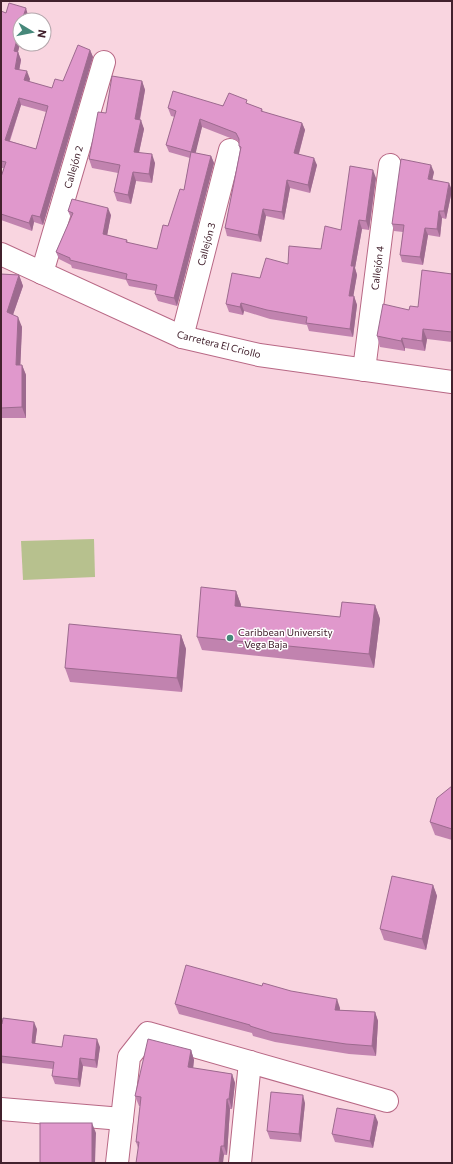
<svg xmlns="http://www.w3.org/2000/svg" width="453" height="1164" font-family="Commissioner,sans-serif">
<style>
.green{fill:#b7c18e}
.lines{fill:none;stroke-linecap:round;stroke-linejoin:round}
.minor-casing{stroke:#b86885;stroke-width:24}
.minor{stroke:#fff;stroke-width:22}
.wall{fill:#c183af;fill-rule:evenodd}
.shaded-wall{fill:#9d6a8f}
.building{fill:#e098cc;stroke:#9d6a8f;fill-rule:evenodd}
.poi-dot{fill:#46887a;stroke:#fff;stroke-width:1.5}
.labels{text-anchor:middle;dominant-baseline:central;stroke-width:3;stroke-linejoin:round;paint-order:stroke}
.street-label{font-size:10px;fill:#42212d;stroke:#fff}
.poi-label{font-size:10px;fill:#42212d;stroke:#fff;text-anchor:start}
</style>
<rect width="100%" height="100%" fill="#f9d5e0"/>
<path class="green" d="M 94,539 L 95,577 L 23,580 L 21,541 Z"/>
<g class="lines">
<g class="minor-casing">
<g id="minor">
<path d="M 1,254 L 182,337 L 259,355 L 452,382"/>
<path d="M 42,273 L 104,62"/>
<path d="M 182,337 L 230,150"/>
<path d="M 364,370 L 390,165"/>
<path d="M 1,1109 L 122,1119"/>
<path d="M 117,1163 L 129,1057 L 148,1033 L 387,1101"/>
<path d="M 240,1163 L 250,1062"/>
</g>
</g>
<use href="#minor" class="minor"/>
</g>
<g class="wall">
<path d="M 1,11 L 6,13 L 28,15 L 27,20 L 20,20 L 20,44 L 18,52 L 21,60 L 19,70 L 30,79 L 29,82 L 52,88 L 63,81 L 90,50 L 93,57 L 43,225 L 34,222 L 32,231 L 1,220 L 1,177 L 4,168 L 1,168 ZM 21,105 L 46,112 L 36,149 L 10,141 Z"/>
<path d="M 142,81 L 145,90 L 140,120 L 144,129 L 139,153 L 155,163 L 152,183 L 136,181 L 131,204 L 117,201 L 114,192 L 118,173 L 92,168 L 89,159 L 106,113 Z"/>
<path d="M 248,104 L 262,109 L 263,112 L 302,123 L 305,130 L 299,154 L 317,165 L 310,193 L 290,188 L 284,220 L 266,216 L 261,242 L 227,236 L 225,228 L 240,150 L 239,146 L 239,142 L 238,141 L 202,127 L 195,153 L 211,156 L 214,163 L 177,306 L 158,301 L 155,294 L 156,291 L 129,286 L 126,280 L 72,268 L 71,265 L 59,259 L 56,252 L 71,218 L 68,211 L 111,215 L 107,235 L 127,240 L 128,243 L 157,249 L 184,190 L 190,158 L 169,152 L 166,145 L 175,117 L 171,116 L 168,108 Z"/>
<path d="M 434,172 L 432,180 L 452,190 L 446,219 L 442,218 L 440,237 L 428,235 L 423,265 L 402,262 L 400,255 L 403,232 L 394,231 L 392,224 Z"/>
<path d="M 376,178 L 369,230 L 362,229 L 355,268 L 357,275 L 353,296 L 354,296 L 357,305 L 353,337 L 309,331 L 307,325 L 270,319 L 244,311 L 243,315 L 229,312 L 226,304 L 260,278 L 321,249 L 341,230 Z"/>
<path d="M 1,274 L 19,275 L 23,286 L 13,315 L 22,327 L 20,365 L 22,365 L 26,375 L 26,418 L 1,418 Z"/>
<path d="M 452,274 L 452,342 L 427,339 L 425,351 L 405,348 L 405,351 L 380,347 L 377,336 L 409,310 L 418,307 Z"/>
<path d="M 236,591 L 241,605 L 241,607 L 340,617 L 375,605 L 380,619 L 374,668 L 202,650 L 197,637 Z"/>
<path d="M 181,635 L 186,649 L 182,692 L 70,682 L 65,668 Z"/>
<path d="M 452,786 L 452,840 L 435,835 L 430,822 Z"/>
<path d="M 433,885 L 437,896 L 426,950 L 384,940 L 380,929 Z"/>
<path d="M 175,1004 L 340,1008 L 340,1010 L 375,1012 L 378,1021 L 376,1056 L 349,1054 L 275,1042 L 253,1036 L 252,1033 L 179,1014 Z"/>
<path d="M 1,1024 L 37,1029 L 35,1044 L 62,1047 L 100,1047 L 97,1068 L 83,1066 L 80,1087 L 55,1084 L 52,1076 L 53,1069 L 1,1063 Z"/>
<path d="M 191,1050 L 194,1060 L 193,1068 L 232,1074 L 235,1083 L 232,1109 L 230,1109 L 227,1155 L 138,1148 L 136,1142 L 140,1106 L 139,1106 L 135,1096 Z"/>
<path d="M 305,1103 L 301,1142 L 270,1139 L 267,1131 Z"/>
<path d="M 378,1122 L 373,1148 L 335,1142 L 332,1134 Z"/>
</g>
<g class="shaded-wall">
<path d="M 26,8 L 28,15 L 27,20 L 22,20 Z"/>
<path d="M 20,28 L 20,44 L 16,59 L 14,51 Z"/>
<path d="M 90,50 L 93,57 L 43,225 L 40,217 Z"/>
<path d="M 18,52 L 21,60 L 18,77 L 15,69 Z"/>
<path d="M 27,71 L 30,79 L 27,88 L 24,80 Z"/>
<path d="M 142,81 L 145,90 L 138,128 L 135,119 Z"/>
<path d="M 19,98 L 21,105 L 7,148 L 5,140 Z"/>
<path d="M 200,119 L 202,127 L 194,160 L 191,152 Z"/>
<path d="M 141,120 L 144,129 L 137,161 L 134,152 Z"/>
<path d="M 302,123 L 305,130 L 297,160 L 294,153 Z"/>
<path d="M 152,154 L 155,163 L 152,183 L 149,174 Z"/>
<path d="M 211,156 L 214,163 L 177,306 L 174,298 Z"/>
<path d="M 314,158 L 317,165 L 310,193 L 308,185 Z"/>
<path d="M 431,165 L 434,172 L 431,186 L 428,179 Z"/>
<path d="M 373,170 L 376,178 L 369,230 L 366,221 Z"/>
<path d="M 133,172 L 136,181 L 131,204 L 128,195 Z"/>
<path d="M 287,180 L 290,188 L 284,220 L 282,212 Z"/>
<path d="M 449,183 L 452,190 L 446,219 L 444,211 Z"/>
<path d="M 108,208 L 111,215 L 106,241 L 103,234 Z"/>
<path d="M 263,209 L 266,216 L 261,242 L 258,235 Z"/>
<path d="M 439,211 L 442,218 L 440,237 L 437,229 Z"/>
<path d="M 32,215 L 34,222 L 32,231 L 29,223 Z"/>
<path d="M 359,220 L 362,229 L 355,268 L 357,275 L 352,304 L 349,296 L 351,266 Z"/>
<path d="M 425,228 L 428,235 L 423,265 L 420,257 Z"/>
<path d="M 19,275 L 23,286 L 10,323 L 7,312 Z"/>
<path d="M 354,296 L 357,305 L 353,337 L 350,329 Z"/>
<path d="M 241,303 L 244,311 L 243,315 L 240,307 Z"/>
<path d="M 18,317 L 22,327 L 20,375 L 16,365 Z"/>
<path d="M 423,329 L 427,339 L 425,351 L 422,341 Z"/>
<path d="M 402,338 L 405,348 L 405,351 L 401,341 Z"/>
<path d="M 22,365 L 26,375 L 26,418 L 22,407 Z"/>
<path d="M 236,591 L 241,605 L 240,620 L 235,606 Z"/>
<path d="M 375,605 L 380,619 L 374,668 L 369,654 Z"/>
<path d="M 181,635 L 186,649 L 182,692 L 177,678 Z"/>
<path d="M 433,885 L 437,896 L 426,950 L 422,939 Z"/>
<path d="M 337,999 L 340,1008 L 338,1019 L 335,1010 Z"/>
<path d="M 375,1012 L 378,1021 L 376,1056 L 372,1046 Z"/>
<path d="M 34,1022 L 37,1029 L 34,1051 L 32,1043 Z"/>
<path d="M 97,1039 L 100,1047 L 97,1068 L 95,1060 Z"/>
<path d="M 191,1050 L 194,1060 L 192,1077 L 188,1067 Z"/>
<path d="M 80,1058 L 83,1066 L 80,1087 L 78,1079 Z"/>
<path d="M 232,1074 L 235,1083 L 232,1109 L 229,1099 Z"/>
<path d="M 303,1095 L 305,1103 L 301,1142 L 299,1134 Z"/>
<path d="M 227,1099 L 230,1109 L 227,1155 L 224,1146 Z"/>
<path d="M 375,1115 L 378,1122 L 373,1148 L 370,1141 Z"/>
<path d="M 92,1123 L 96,1133 L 95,1163 L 92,1163 Z"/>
<path d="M 221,1146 L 224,1155 L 223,1163 L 219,1163 Z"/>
</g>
<g class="building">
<path d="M 9,3 L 26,8 L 22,20 L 20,20 L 20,28 L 14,51 L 18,52 L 15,69 L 27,71 L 24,80 L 52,88 L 55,79 L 63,81 L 78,45 L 90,50 L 40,217 L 32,215 L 29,223 L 1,214 L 1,177 L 6,162 L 1,161 L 1,11 L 6,13 ZM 19,98 L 48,106 L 36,149 L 5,140 Z"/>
<path d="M 112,76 L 142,81 L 135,119 L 141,120 L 134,152 L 152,154 L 149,174 L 133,172 L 128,195 L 114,192 L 120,165 L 89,159 L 98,112 L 106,113 Z"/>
<path d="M 173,91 L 223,106 L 229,93 L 247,100 L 246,103 L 262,109 L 261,111 L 302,123 L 294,153 L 314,158 L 308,185 L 287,180 L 282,212 L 263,209 L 258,235 L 225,228 L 241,147 L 239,146 L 239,139 L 236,133 L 200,119 L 191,152 L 166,145 L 176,111 L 168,108 Z"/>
<path d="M 191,152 L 211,156 L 174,298 L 155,294 L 157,285 L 126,279 L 127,274 L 70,260 L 70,258 L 56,252 L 73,213 L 68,211 L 72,199 L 108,208 L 103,234 L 127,240 L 126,242 L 157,249 L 163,225 L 168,226 L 180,189 L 184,190 Z"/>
<path d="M 401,159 L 431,165 L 428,179 L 449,183 L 444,211 L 439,211 L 437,229 L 425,228 L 420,257 L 400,255 L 404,225 L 392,224 Z"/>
<path d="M 350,166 L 373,170 L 366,221 L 359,220 L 351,266 L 354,266 L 349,296 L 354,296 L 350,329 L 306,323 L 307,317 L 267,310 L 241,303 L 240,307 L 226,304 L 232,273 L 260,278 L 266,258 L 288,264 L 289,246 L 321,249 L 325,226 L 341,230 Z"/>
<path d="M 422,270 L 452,274 L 452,332 L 423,329 L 422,341 L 402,338 L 401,341 L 377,336 L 383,304 L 409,310 L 410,306 L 418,307 Z"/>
<path d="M 1,274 L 19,275 L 7,312 L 18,317 L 16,365 L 22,365 L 22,407 L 1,408 Z"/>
<path d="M 201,587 L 236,591 L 235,606 L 340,617 L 342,602 L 375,605 L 369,654 L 197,637 Z"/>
<path d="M 69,624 L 181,635 L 177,678 L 65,668 Z"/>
<path d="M 452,786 L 452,829 L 430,822 L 437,798 Z"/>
<path d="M 392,876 L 433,885 L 422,939 L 380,929 Z"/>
<path d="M 186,965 L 262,986 L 263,983 L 291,991 L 337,999 L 335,1010 L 375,1012 L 372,1046 L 346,1044 L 272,1033 L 250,1026 L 250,1025 L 175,1004 Z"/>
<path d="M 3,1018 L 34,1022 L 32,1043 L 62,1047 L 64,1035 L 97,1039 L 95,1060 L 80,1058 L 78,1079 L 52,1076 L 54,1062 L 1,1056 L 1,1024 L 2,1024 Z"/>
<path d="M 148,1039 L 191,1050 L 188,1067 L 232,1074 L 229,1099 L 227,1099 L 224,1146 L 221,1146 L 219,1163 L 136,1163 L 139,1142 L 136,1142 L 141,1097 L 135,1096 Z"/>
<path d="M 271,1092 L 303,1095 L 299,1134 L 267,1131 Z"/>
<path d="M 337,1108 L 375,1115 L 370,1141 L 332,1134 Z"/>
<rect x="40" y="1123" width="52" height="40"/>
</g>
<circle class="poi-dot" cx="230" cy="638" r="4"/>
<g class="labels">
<g class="street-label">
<text transform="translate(73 167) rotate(-74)">Callejón 2</text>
<text transform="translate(206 244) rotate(-75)">Callejón 3</text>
<text transform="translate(377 268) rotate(-83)">Callejón 4</text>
<text transform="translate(219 344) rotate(14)">Carretera El Criollo</text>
</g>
<g class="poi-label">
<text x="238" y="632">Caribbean University<tspan x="238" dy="12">- Vega Baja</tspan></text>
</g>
</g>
<rect width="453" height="1164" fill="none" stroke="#42212d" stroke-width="4"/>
<g transform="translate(32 32) rotate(100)"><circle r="19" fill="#ffffff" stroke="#b3a6ab"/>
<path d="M0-3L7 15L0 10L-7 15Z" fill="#46887a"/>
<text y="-6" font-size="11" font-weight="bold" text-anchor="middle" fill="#42212d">N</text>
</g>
</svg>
